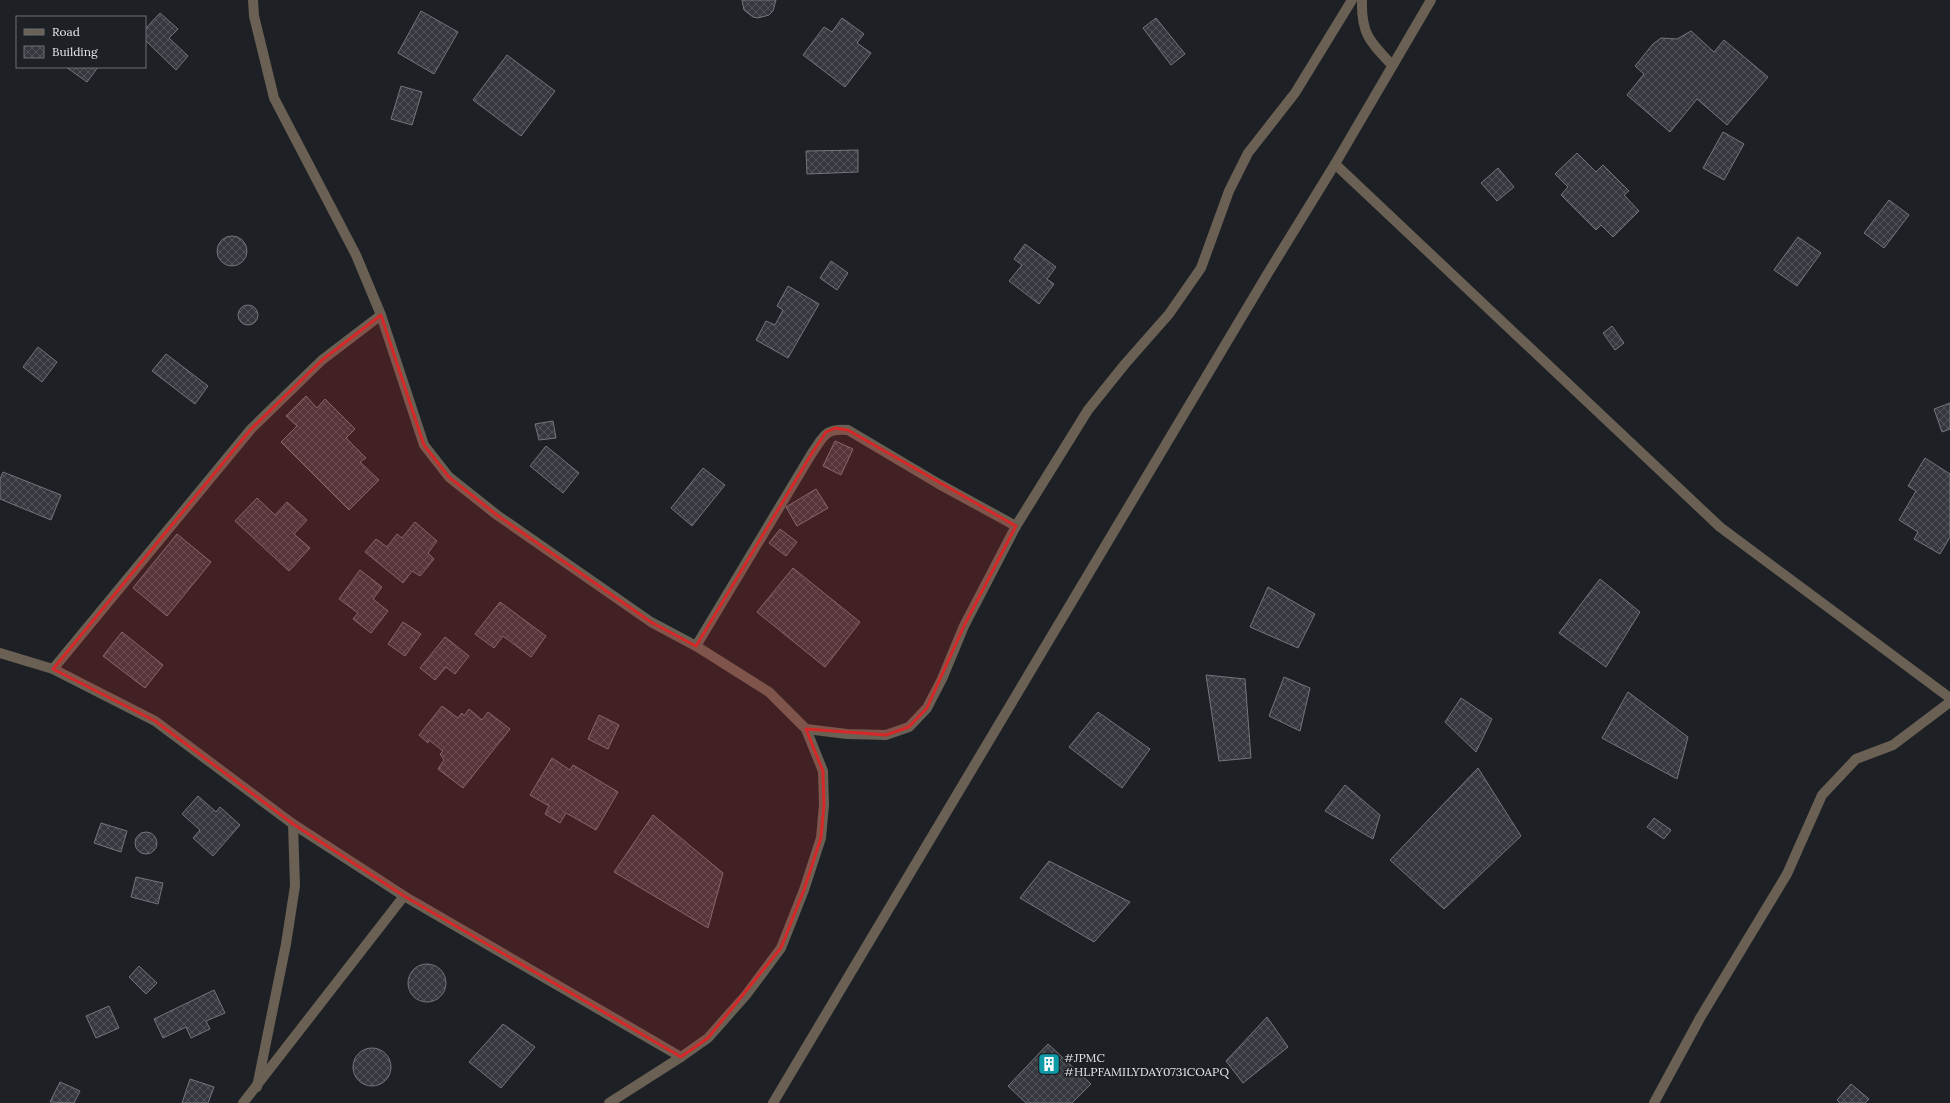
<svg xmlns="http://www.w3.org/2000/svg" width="1950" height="1103" font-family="Lora,serif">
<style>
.building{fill:url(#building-cross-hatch);stroke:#73767d}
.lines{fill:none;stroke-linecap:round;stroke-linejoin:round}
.minor{stroke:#6a6053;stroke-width:10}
.marked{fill:#d62828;fill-opacity:0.2;stroke:#d62828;stroke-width:3;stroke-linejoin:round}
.labels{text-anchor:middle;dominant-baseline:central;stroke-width:3;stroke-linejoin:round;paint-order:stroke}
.poi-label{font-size:12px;fill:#e3e5e9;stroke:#1d2025;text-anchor:start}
</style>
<defs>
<pattern id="building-cross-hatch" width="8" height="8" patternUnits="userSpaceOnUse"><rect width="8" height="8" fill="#36383f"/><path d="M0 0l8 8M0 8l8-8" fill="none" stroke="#53555b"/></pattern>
</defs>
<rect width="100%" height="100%" fill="#1d2025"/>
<g class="building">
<path d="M 742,0 L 776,0 L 773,11 L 769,15 L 758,18 L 753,17 L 744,10 Z"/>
<path d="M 421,11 L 458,32 L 434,74 L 398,53 Z"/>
<path d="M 160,13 L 178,29 L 169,38 L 188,56 L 176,70 L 145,40 L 145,29 Z"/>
<path d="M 842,18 L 864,34 L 857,43 L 871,53 L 845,87 L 803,55 L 824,27 L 832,32 Z"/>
<path d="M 1156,18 L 1185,54 L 1171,65 L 1143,28 Z"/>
<path d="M 1691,31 L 1714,52 L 1724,40 L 1768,77 L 1727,125 L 1697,99 L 1670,132 L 1627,95 L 1644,74 L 1635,66 L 1653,44 L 1661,38 L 1677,39 Z"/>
<path d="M 507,55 L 555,91 L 521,136 L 473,100 Z"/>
<path d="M 66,67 L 98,67 L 87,82 Z"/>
<path d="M 401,86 L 422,92 L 412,125 L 391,119 Z"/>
<path d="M 1723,132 L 1744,144 L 1724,180 L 1703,168 Z"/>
<path d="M 858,150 L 858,172 L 807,174 L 806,151 Z"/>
<path d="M 1577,153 L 1596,172 L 1603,165 L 1629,191 L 1624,195 L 1639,211 L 1613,237 L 1601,225 L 1596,230 L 1561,195 L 1568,187 L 1555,174 Z"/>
<path d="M 1498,168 L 1514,187 L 1497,201 L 1481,183 Z"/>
<path d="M 1889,200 L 1909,215 L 1884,248 L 1864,233 Z"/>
<circle cx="232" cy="251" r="15"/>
<path d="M 1798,237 L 1821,253 L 1797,286 L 1774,270 Z"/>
<path d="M 1025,244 L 1056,267 L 1047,279 L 1054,284 L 1039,304 L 1009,281 L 1022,265 L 1014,259 Z"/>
<path d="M 831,261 L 848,273 L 837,290 L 820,278 Z"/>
<path d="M 788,286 L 819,304 L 788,358 L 756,340 L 766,321 L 775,325 L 783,310 L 777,306 Z"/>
<circle cx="248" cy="315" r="10"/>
<path d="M 1612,326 L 1624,343 L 1615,350 L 1603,333 Z"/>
<path d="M 38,347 L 57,362 L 42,382 L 23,367 Z"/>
<path d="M 166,354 L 208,386 L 195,404 L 152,371 Z"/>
<path d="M 306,396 L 317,408 L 325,399 L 355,429 L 346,438 L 366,458 L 360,462 L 379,480 L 349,510 L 281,442 L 297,426 L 286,416 Z"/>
<path d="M 1950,403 L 1950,429 L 1942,432 L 1934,409 Z"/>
<path d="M 553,421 L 556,438 L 539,440 L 535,424 Z"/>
<path d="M 835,441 L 853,449 L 841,475 L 823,466 Z"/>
<path d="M 546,446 L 579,473 L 563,493 L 530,466 Z"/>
<path d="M 1925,458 L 1950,474 L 1950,537 L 1940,554 L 1914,539 L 1918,532 L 1899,520 L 1916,491 L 1908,486 Z"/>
<path d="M 703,468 L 725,485 L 692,526 L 671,508 Z"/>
<path d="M 3,472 L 61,495 L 51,520 L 0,499 L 0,479 Z"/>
<path d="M 816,489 L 828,508 L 797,526 L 786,507 Z"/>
<path d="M 257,498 L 275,515 L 287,502 L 307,520 L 294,534 L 310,548 L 289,571 L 235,521 Z"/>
<path d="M 415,522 L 437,541 L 428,553 L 434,559 L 420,576 L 412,571 L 403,583 L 365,552 L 376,539 L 387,547 L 397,534 L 402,538 Z"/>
<path d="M 780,529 L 797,542 L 786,556 L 769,543 Z"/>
<path d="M 177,534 L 211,562 L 167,616 L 133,588 Z"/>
<path d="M 793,568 L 860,622 L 825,667 L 757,612 Z"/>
<path d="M 360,570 L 382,587 L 373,599 L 388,611 L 371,633 L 353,619 L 358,613 L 339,599 Z"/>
<path d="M 1600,579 L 1640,612 L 1606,667 L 1559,633 Z"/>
<path d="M 1268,587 L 1315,614 L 1298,648 L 1250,627 Z"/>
<path d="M 500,602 L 546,636 L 531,657 L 503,636 L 494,648 L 475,634 Z"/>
<path d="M 403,622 L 421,634 L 405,656 L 388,644 Z"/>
<path d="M 122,632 L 163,665 L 145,688 L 103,656 Z"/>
<path d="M 445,637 L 469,656 L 455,674 L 446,667 L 435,680 L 420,668 Z"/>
<path d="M 1206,675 L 1245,679 L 1251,758 L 1219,761 Z"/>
<path d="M 1284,677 L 1310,688 L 1300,731 L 1269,716 Z"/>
<path d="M 1628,692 L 1688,737 L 1677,779 L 1602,738 Z"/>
<path d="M 1461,698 L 1492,719 L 1476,752 L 1445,722 Z"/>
<path d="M 442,706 L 458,718 L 462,713 L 464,716 L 469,709 L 482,720 L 488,712 L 510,729 L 463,788 L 438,769 L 444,760 L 440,754 L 443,751 L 429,740 L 428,743 L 419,735 Z"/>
<path d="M 1098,712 L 1150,749 L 1122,788 L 1069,747 Z"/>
<path d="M 599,715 L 619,725 L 608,749 L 588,739 Z"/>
<path d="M 552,758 L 570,770 L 573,765 L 618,792 L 596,830 L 566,813 L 560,823 L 545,814 L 549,806 L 530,795 Z"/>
<path d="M 1478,768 L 1521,836 L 1444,909 L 1390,860 Z"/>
<path d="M 1345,785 L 1380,815 L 1373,839 L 1325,811 Z"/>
<path d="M 198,796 L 216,812 L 220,807 L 240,825 L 213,856 L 193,838 L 200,830 L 182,814 Z"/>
<path d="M 653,815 L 723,873 L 708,928 L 614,872 Z"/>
<path d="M 1654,818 L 1671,830 L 1664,839 L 1647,827 Z"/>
<path d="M 101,823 L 127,831 L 121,852 L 94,843 Z"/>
<circle cx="146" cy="843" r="11"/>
<path d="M 1049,861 L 1130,902 L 1094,942 L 1020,898 Z"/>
<path d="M 136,877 L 163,883 L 158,904 L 131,897 Z"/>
<circle cx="427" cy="983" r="19"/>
<path d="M 139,966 L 157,983 L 146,994 L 129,977 Z"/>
<path d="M 214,990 L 225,1013 L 206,1021 L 210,1029 L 191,1038 L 186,1027 L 163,1038 L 154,1019 Z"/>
<path d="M 109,1006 L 119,1028 L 96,1038 L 86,1016 Z"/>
<path d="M 1267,1017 L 1288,1047 L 1243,1083 L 1226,1061 Z"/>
<path d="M 503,1024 L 535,1047 L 501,1088 L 469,1062 Z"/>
<path d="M 1048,1044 L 1091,1084 L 1072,1103 L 1026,1103 L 1008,1086 Z"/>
<circle cx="372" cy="1067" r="19"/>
<path d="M 190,1079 L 214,1087 L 208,1103 L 182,1103 Z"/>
<path d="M 60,1082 L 80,1091 L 74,1103 L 50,1102 Z"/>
<path d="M 1851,1084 L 1869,1099 L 1865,1103 L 1840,1103 L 1837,1100 Z"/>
</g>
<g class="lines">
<g class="minor">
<path d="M 253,0 L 254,16 L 274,98 L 356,255 L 381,315 L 424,445 L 449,477 L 497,515 L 651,622 L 696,646 L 769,692 L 806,729 L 823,771 L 824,805 L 821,838 L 804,890 L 781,948 L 746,995 L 708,1038 L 681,1057 L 609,1103"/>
<path d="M 1362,0 C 1361,34 1370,42 1392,65"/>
<path d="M 1335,164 L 1720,527 L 1950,698"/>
<path d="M 696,646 L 812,453 C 824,436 825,428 848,430 L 939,484 L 1016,526"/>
<path d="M 0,653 L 53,669 L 155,721 L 293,824 L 404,896 L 681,1057"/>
<path d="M 53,669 L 251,429 L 322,360 L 381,315"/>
<path d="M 806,729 L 847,734 L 886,735 L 909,727 L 927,708 L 942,679 L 964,626 L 1016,526 L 1088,410 L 1125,364 L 1169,314 L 1201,268 L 1229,191 L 1248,153 L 1295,93 L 1352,0"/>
<path d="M 257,1087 L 286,944 L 295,886 L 293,824"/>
<path d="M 243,1103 L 404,896"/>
<path d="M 773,1103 L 1268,273 L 1335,164 L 1431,0"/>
<path d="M 1654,1103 L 1700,1018 L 1787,874 L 1822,795 L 1856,759 L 1893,745 L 1950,702"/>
</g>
</g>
<path class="marked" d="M 381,315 L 424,445 L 449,477 L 497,515 L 651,622 L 696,646 L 812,453 L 826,432 L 835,428 L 848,430 L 1016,526 L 964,626 L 927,708 L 909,727 L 886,735 L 806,729 L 823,771 L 824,805 L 821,838 L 804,890 L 781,948 L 708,1038 L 681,1057 L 404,896 L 293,824 L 155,721 L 53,669 L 251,429 L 322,360 Z"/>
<defs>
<g id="building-square" transform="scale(1.15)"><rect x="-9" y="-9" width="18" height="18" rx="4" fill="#0f9aa8" stroke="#1d2025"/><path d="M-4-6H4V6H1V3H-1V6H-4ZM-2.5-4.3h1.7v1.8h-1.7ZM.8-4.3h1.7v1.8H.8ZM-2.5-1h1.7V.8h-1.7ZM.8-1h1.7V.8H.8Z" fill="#fff"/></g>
</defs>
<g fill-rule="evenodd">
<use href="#building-square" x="1049" y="1064"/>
</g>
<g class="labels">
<g class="poi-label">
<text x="1064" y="1057">#JPMC<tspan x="1064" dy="14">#HLPFAMILYDAY0731COAPQ</tspan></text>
</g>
</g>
<rect x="16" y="16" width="130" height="52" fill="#1d2025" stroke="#6c6f73"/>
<rect x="24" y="29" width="20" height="6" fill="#6a6053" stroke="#6c6f73"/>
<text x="52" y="36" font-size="12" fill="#e3e5e9">Road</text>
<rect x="24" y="46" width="20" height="12" fill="url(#building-cross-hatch)" stroke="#6c6f73"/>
<text x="52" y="56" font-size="12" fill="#e3e5e9">Building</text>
</svg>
